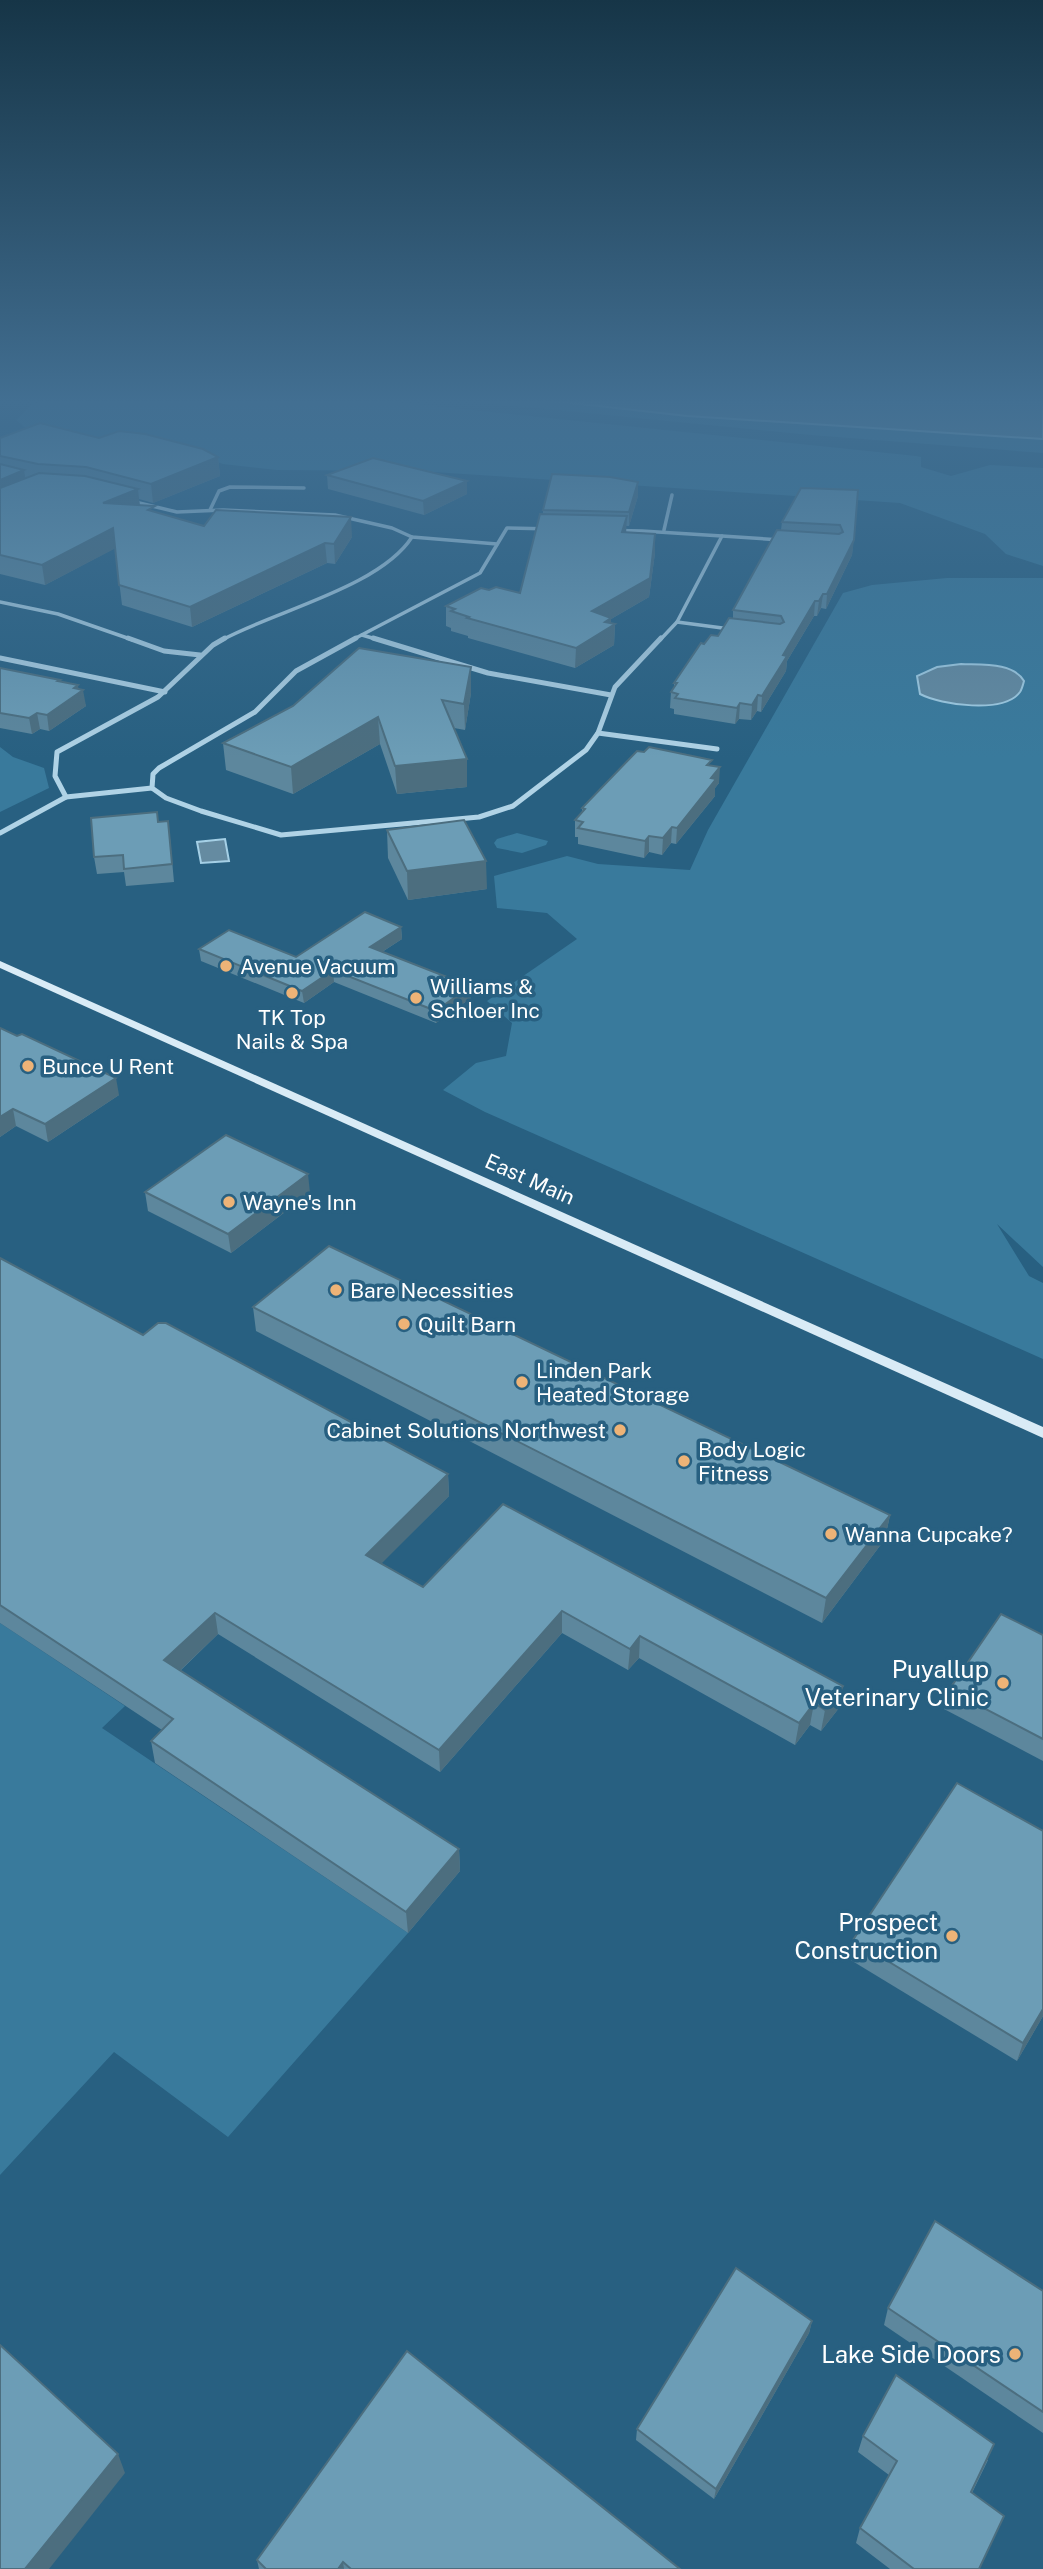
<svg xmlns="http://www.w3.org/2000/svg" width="1043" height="2569" font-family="'Public Sans',sans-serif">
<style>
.green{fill:#397a9c}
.water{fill:#658ba1;stroke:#a5d0e6;stroke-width:2}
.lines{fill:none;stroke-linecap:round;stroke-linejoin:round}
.minor-far1{stroke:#b0d3e6;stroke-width:3.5}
.minor{stroke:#b0d3e6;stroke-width:5}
.secondary{fill:#d9ebf6;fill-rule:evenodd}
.wall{fill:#5d879d}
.shaded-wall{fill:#4c6e7f}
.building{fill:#6c9db6;stroke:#4c6e7f;stroke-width:2}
.poi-dot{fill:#edb377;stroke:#286081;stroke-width:2.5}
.labels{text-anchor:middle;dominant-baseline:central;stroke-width:7;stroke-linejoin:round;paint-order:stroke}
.poi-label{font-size:21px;fill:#fff;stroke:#286081;text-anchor:start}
.street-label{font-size:21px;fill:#fff;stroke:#286081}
.near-poi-label{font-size:24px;fill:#fff;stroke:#286081;text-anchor:end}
</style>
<rect width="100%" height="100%" fill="#286081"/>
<g class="green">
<path d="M 46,398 L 356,398 L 916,456 L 921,457 L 921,467 L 951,476 L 990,465 L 1043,468 L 1043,566 L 1006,554 L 985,534 L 900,503 L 418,471 L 277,470 L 223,464 L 184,451 L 27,429 L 16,420 L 29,407 Z"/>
<path d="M 435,398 L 527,398 L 687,416 L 1043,439 L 1043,453 L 811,435 Z"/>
<path d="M 947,578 L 1043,578 L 1043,1267 L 997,1224 L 1029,1276 L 1043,1283 L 1043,1359 L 485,1112 L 443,1090 L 476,1063 L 506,1056 L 512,1023 L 487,1001 L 577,939 L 547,913 L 497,908 L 494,876 L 567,856 L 598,864 L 690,870 L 708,830 L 843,593 L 872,585 Z"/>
<path d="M 0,747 L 13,757 L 44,768 L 49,788 L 0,812 Z"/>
<path d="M 517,833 L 548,841 L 546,845 L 522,853 L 497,848 L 494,843 L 497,839 Z"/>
<path d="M 0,1623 L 125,1706 L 102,1728 L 408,1933 L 228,2137 L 114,2052 L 0,2175 Z"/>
</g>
<g class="water">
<path d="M 527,398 L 1043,398 L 1043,439 L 687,416 Z"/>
<path d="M 961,664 C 981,665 1013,662 1024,681 C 1023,685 1022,689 1020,692 C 1004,714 941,705 920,694 L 917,676 L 937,667 Z"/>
<path d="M 225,839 L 229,861 L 201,863 L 197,842 Z"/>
</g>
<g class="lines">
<g class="minor-far1">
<path d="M 131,501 L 177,512 L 223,510 L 335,515 L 392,528 L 412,537 L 497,544"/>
<path d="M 210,510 L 219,491 L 230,487 L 304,488"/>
<path d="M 664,530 L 672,495"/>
<path d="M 722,536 L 781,540"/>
<path d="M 0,602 L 58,614 L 133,640"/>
<path d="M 677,622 L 730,629"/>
<path d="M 362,635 L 379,640"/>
<path d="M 222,640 C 275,611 380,587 412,537"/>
<path d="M 352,640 L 480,573 L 507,528 L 642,531 L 722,536 L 677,622 L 660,640"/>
</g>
<g class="minor">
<path d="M 128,638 L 164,651 L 200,655"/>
<path d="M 356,638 L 296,671 L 255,712 L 159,768 L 153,774 L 152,788 L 166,798 L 201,811 L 281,835 L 479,817 L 513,806 L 586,750 L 598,733 L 615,687 L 661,638"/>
<path d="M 373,638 L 488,673 L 611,695"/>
<path d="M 0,658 L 165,692"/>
<path d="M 598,733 L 717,749"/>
<path d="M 66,797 L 55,776 L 57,752 L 158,697 L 213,645 L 225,638"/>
<path d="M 0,833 L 66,797 L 152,788"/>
</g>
<path class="secondary" d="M 0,961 L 1043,1427 L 1043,1438 L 0,968 Z"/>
</g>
<g class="wall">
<path d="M 0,438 L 99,438 L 218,457 L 220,476 L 153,503 L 139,499 L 140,506 L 156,512 L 204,526 L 352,537 L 335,564 L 327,563 L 192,627 L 122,605 L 115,548 L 45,585 L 0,574 Z"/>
<path d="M 327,475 L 467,481 L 467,494 L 424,515 L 328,489 Z"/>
<path d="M 858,490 L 852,555 L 826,609 L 821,608 L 817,616 L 814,616 L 787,661 L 786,671 L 761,712 L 757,711 L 751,720 L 739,719 L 735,724 L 674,714 L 674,709 L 670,708 L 671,692 L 674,688 L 674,683 L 704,644 L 718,636 L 733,618 L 733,610 L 781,530 L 782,522 Z"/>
<path d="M 638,496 L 629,526 L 626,526 L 626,532 L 655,553 L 649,597 L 611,619 L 611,624 L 615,624 L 614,645 L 575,668 L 468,638 L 468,636 L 451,631 L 451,628 L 446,626 L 446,606 L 489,590 L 520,593 L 543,514 L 543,510 Z"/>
<path d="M 471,667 L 471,693 L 465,730 L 454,728 L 467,759 L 467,787 L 397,794 L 380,744 L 293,794 L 226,770 L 223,743 Z"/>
<path d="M 0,668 L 60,680 L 60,682 L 79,689 L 86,706 L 49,731 L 40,729 L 32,734 L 0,728 Z"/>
<path d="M 711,765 L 719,783 L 715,788 L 715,796 L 676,844 L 671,843 L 662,855 L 649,852 L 644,858 L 578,844 L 578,837 L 575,837 L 575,820 L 582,813 L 582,808 Z"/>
<path d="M 159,822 L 170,838 L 174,882 L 126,886 L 124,872 L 97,874 L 94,857 Z"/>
<path d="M 387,830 L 487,889 L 408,900 L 388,858 Z"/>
<path d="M 401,927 L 402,939 L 382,952 L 470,986 L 471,998 L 436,1023 L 334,982 L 304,1003 L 201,961 L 199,949 L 296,957 Z"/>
<path d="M 0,1028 L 119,1095 L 48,1142 L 16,1126 L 0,1137 Z"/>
<path d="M 145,1192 L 310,1193 L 231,1253 L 148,1211 Z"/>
<path d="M 0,1258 L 143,1335 L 448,1474 L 449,1496 L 381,1563 L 423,1587 L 503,1504 L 839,1708 L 821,1731 L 810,1725 L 795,1745 L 639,1658 L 628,1670 L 562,1633 L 440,1772 L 218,1634 L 180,1671 L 459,1849 L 460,1871 L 408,1933 L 155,1763 L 151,1741 L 162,1730 L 0,1623 Z"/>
<path d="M 253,1307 L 890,1515 L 885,1539 L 822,1623 L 256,1331 Z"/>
<path d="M 1043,1635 L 1043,1761 L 944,1709 L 949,1690 Z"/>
<path d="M 1043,1831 L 1043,2016 L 1017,2061 L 849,1959 L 853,1940 Z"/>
<path d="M 1043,2291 L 1043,2433 L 884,2325 L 888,2308 Z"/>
<path d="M 812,2321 L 809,2333 L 714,2499 L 636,2440 L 637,2429 Z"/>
<path d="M 863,2436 L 988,2460 L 972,2493 L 979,2569 L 890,2569 L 856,2543 L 860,2528 L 889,2475 L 858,2452 Z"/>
<path d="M 257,2560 L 680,2569 L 259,2569 Z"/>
</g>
<g class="shaded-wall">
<path d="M 218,457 L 220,476 L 153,503 L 151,484 Z"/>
<path d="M 24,470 L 27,489 L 0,500 L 0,480 Z"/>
<path d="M 467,481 L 467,494 L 424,515 L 423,501 Z"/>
<path d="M 638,482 L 638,496 L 629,526 L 629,512 Z"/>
<path d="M 138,489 L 140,508 L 103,503 Z"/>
<path d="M 627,516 L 626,535 L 622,532 Z"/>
<path d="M 351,517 L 352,537 L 335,564 L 334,544 Z"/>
<path d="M 113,528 L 116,548 L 45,585 L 42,565 Z"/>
<path d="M 655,534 L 655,553 L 649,597 L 611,619 L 611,627 L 615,624 L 614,645 L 575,668 L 576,648 L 592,611 Z"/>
<path d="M 854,540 L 852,555 L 826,609 L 827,594 Z"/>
<path d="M 325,543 L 327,563 L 192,627 L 190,607 Z"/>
<path d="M 823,594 L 821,608 L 817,616 L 819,601 Z"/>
<path d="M 815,601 L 814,616 L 787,661 L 786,671 L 761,712 L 762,696 L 783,655 Z"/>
<path d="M 471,667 L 471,693 L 465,730 L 464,704 Z"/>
<path d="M 78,685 L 79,693 L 83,690 L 86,706 L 49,731 L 47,715 L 74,688 Z"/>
<path d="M 758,695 L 757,711 L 751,720 L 752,705 Z"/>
<path d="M 740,703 L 739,719 L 735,724 L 737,708 Z"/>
<path d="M 37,713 L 40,729 L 32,734 L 29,718 Z"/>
<path d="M 378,717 L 380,744 L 293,794 L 291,767 Z"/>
<path d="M 467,759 L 467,787 L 397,794 L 395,766 Z"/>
<path d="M 720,767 L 719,783 L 715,788 L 715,796 L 676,844 L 677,828 Z"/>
<path d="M 672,827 L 671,843 L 662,855 L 663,838 Z"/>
<path d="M 649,836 L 649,852 L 644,858 L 645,841 Z"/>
<path d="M 486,861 L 487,889 L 408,900 L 407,871 Z"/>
<path d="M 401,927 L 402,939 L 371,959 L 370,947 Z"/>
<path d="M 333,970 L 334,982 L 304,1003 L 302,991 Z"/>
<path d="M 470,986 L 471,998 L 436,1023 L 436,1011 Z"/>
<path d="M 116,1078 L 119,1095 L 48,1142 L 45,1124 Z"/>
<path d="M 13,1109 L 16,1126 L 0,1137 L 0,1117 Z"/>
<path d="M 308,1174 L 310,1193 L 231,1253 L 228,1234 Z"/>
<path d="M 448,1474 L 449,1496 L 368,1577 L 366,1555 Z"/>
<path d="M 890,1515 L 885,1539 L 822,1623 L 826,1598 Z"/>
<path d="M 562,1611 L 562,1633 L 440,1772 L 439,1750 Z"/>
<path d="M 215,1613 L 218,1634 L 168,1682 L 164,1660 Z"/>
<path d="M 640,1636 L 639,1658 L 628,1670 L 630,1649 Z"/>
<path d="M 843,1686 L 839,1708 L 821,1731 L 825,1710 Z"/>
<path d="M 814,1703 L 810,1725 L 795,1745 L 799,1723 Z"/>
<path d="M 459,1849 L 460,1871 L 408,1933 L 406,1912 Z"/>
<path d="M 1043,2009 L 1043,2016 L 1017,2061 L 1023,2043 Z"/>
<path d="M 812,2321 L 809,2333 L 714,2499 L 716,2489 Z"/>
<path d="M 118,2454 L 125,2473 L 49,2569 L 25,2569 Z"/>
<path d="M 343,2562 L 344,2569 L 338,2569 Z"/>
</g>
<g class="building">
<path d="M 40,423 L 99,438 L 119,431 L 145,434 L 203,449 L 218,457 L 151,484 L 86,467 L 38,464 L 0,456 L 0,438 Z"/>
<path d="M 373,458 L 467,481 L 423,501 L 327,475 Z"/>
<path d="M 0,464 L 24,470 L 0,480 Z"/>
<path d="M 39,473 L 85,476 L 138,489 L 103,503 L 155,506 L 148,510 L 204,526 L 216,510 L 351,517 L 334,544 L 325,543 L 190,607 L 119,585 L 113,528 L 42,565 L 0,555 L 0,488 Z"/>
<path d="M 552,474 L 610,477 L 638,482 L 629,512 L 543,510 Z"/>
<path d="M 801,488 L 858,490 L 854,540 L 827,594 L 823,594 L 819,601 L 815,601 L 783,655 L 787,656 L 762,696 L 758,695 L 752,705 L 740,703 L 737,708 L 675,698 L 678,694 L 671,692 L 677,683 L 674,683 L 701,643 L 704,644 L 711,635 L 718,636 L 729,618 L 780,624 L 784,622 L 781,616 L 733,610 L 777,530 L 839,534 L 843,532 L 840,525 L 782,522 Z"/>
<path d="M 540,514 L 627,516 L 622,532 L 655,534 L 650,578 L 592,611 L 611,618 L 605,622 L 615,624 L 576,648 L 467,618 L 469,617 L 451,611 L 455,609 L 446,606 L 481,588 L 489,590 L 496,587 L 520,593 Z"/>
<path d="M 359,648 L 471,667 L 464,704 L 442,700 L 467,759 L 395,766 L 378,717 L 291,767 L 223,743 L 293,706 Z"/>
<path d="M 0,668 L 60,680 L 58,681 L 78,685 L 74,688 L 83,690 L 47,715 L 37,713 L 29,718 L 0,713 Z"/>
<path d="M 649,747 L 712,760 L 707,765 L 720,767 L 711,778 L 716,779 L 677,828 L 672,827 L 663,838 L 649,836 L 645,841 L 578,828 L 583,822 L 575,820 L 585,809 L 582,808 L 637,751 L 644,752 Z"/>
<path d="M 157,812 L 158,822 L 168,821 L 172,864 L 124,869 L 123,855 L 94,857 L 91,818 Z"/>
<path d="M 464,820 L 486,861 L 407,871 L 387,830 Z"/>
<path d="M 365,912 L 401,927 L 370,947 L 470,986 L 436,1011 L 333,970 L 302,991 L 199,949 L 229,930 L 296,957 Z"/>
<path d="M 0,1028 L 17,1036 L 22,1034 L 116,1078 L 45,1124 L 13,1109 L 0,1117 Z"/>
<path d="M 226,1135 L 308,1174 L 228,1234 L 145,1192 Z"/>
<path d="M 329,1246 L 890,1515 L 826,1598 L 253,1307 Z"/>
<path d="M 0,1258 L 143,1335 L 158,1323 L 166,1323 L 448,1474 L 366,1555 L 423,1587 L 503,1504 L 843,1686 L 825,1710 L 814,1703 L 799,1723 L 640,1636 L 630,1649 L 562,1611 L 439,1750 L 215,1613 L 164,1660 L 459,1849 L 406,1912 L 151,1741 L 173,1719 L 0,1605 Z"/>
<path d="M 1001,1614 L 1043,1635 L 1043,1739 L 949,1690 Z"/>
<path d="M 957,1783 L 1043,1831 L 1043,2009 L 1023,2043 L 853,1940 Z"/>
<path d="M 935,2221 L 1043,2291 L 1043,2412 L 888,2308 Z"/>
<path d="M 736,2268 L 812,2321 L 716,2489 L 637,2429 Z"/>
<path d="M 0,2345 L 118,2454 L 25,2569 L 0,2569 Z"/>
<path d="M 407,2351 L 680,2569 L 351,2569 L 343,2562 L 338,2569 L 266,2569 L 257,2560 Z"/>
<path d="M 896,2375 L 994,2444 L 971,2492 L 1004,2516 L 979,2569 L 914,2569 L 860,2528 L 897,2461 L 863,2436 Z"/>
</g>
<linearGradient id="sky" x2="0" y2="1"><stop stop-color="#163547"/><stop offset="0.53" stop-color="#426f92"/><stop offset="1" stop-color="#426f92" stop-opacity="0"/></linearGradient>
<rect width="1043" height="758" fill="url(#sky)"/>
<g class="poi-dot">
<circle cx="226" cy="966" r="7"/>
<circle cx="292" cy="993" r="7"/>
<circle cx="416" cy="998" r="7"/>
<circle cx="28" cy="1066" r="7"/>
<circle cx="229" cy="1202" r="7"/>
<circle cx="336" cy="1290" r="7"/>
<circle cx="404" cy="1324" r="7"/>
<circle cx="522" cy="1382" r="7"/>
<circle cx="620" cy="1430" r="7"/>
<circle cx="684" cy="1461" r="7"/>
<circle cx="831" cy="1534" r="7"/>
<circle cx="1003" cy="1683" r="7"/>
<circle cx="952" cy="1936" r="7"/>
<circle cx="1015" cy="2354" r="7"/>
</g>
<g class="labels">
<g class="poi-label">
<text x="240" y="966">Avenue Vacuum</text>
<text x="430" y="986">Williams &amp;<tspan x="430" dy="24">Schloer Inc</tspan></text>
<text x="292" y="1017" text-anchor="middle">TK Top<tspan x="292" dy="24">Nails &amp; Spa</tspan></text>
<text x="42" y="1066">Bunce U Rent</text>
<text x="243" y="1202">Wayne's Inn</text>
<text x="350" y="1290">Bare Necessities</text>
<text x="418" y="1324">Quilt Barn</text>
<text x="536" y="1370">Linden Park<tspan x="536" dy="24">Heated Storage</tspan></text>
<text x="606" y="1430" text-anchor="end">Cabinet Solutions Northwest</text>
<text x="698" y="1449">Body Logic<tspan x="698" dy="24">Fitness</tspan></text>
<text x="845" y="1534">Wanna Cupcake?</text>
</g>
<g class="street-label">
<text transform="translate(530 1179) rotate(24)">East Main</text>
</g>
<g class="near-poi-label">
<text x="989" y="1669">Puyallup<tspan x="989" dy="28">Veterinary Clinic</tspan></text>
<text x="938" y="1922">Prospect<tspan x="938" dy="28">Construction</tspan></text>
<text x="1001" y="2354">Lake Side Doors</text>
</g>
</g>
</svg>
